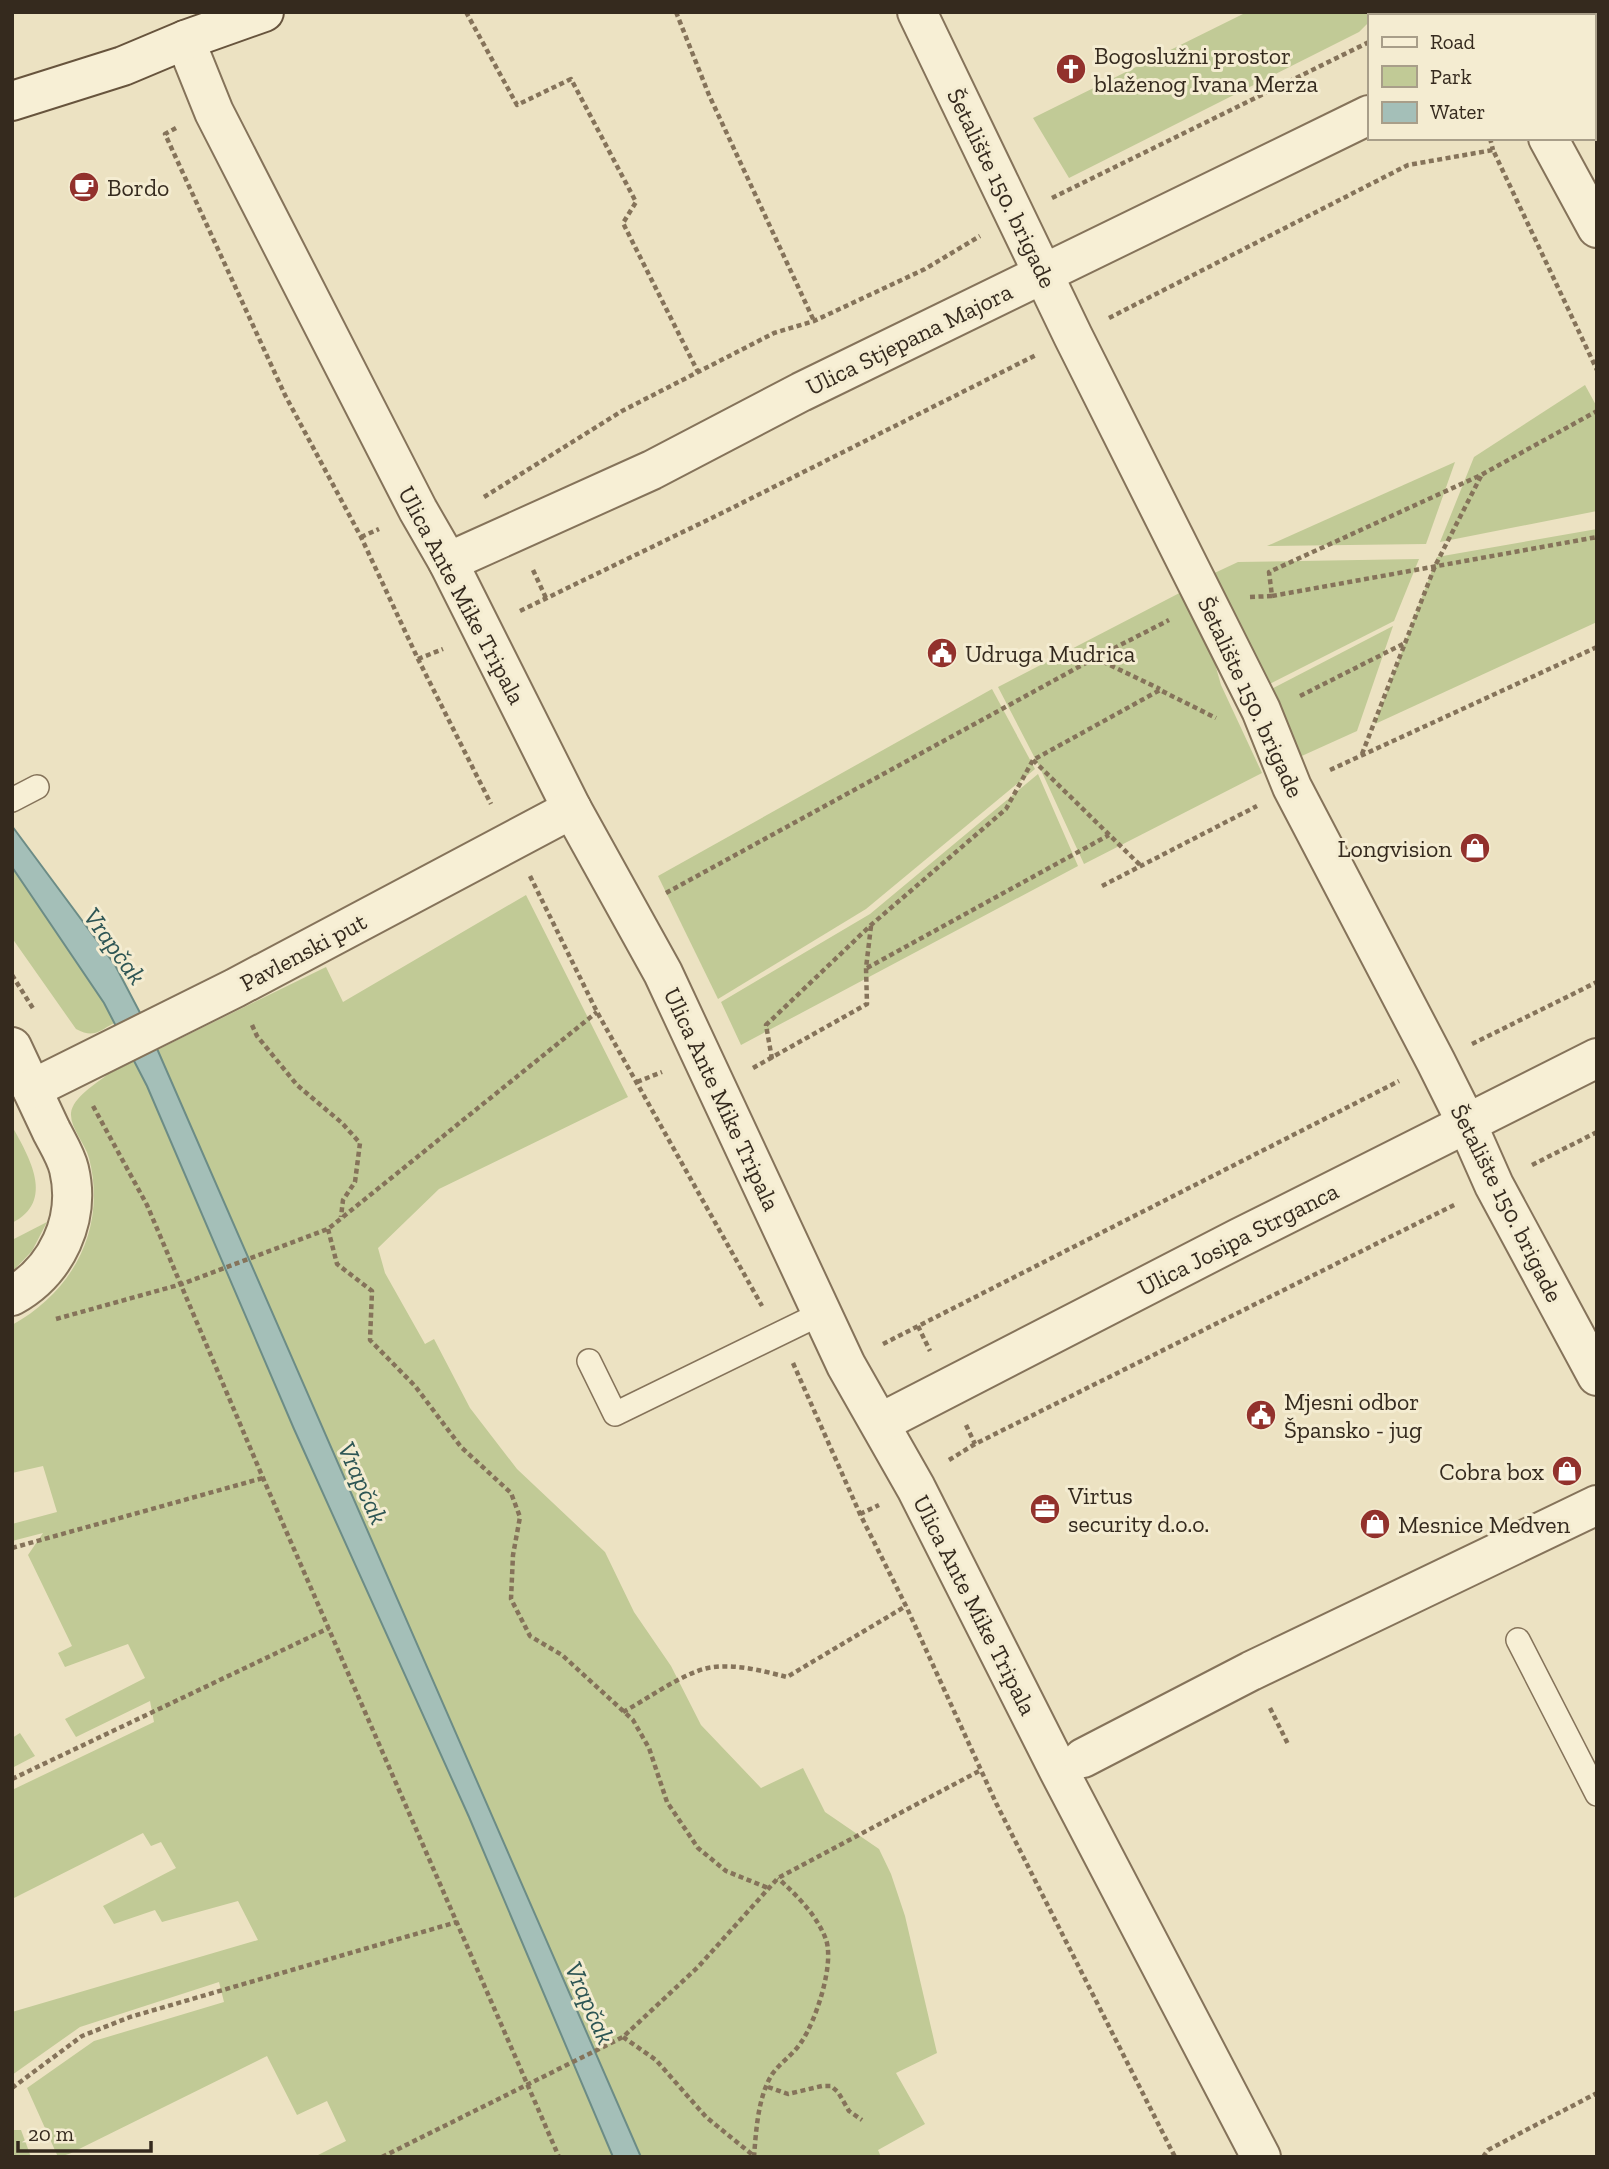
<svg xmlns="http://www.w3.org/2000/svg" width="1609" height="2169" font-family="'Zilla Slab',serif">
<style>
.green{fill:#c1ca96}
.water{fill:#a4bfb8;stroke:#6c8c86;stroke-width:2}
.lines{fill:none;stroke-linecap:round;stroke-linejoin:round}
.lane-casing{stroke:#85735a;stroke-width:26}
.street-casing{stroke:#85735a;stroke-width:42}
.secondary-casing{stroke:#67543d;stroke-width:42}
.path{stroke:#85735a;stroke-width:4.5;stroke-dasharray:5 3.5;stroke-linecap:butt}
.lane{stroke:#f7efd5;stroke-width:23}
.street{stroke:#f7efd5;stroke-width:38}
.secondary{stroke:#f7efd5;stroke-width:38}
.labels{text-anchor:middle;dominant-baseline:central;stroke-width:6;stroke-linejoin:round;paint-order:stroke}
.poi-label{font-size:24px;fill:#352a1e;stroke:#f4ecd1;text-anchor:start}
.street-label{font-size:24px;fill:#352a1e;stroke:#f4ecd1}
.water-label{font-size:26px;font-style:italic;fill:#2d5554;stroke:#f4ecd1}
</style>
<rect width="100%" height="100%" fill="#ece2c2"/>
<g class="green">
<path d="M 1247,12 L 1376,12 L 1374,16 L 1369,16 L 1369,22 L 1359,32 L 1069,178 L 1033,118 Z"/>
<path d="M 1526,12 L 1597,12 L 1597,102 L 1593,99 L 1593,16 L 1526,16 Z"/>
<path d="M 1585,385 L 1597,407 L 1597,511 L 1440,542 L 1474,457 Z"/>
<path d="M 1455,462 L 1426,544 L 1267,546 Z"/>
<path d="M 1597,529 L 1597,622 L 1375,724 L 1437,557 Z"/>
<path d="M 1419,559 L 1394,621 L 1248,695 L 1206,577 L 1238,562 Z"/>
<path d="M 1193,586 L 1221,685 L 1262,773 L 1084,864 L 1040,768 L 998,687 Z"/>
<path d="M 1393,626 L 1357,731 L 1284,764 L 1250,700 Z"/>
<path d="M 992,689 L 1035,769 L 866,909 L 718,999 L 658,876 Z"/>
<path d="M 1038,774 L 1078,866 L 741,1045 L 721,1002 L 870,914 Z"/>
<path d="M 12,867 L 104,1003 L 114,1023 C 98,1032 93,1038 76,1029 L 12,938 Z"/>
<path d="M 526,895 L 628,1097 L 439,1189 L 378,1248 L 385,1273 L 425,1344 L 434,1339 L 470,1408 L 517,1469 L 605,1552 L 634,1612 L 671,1666 L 701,1725 L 761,1788 L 803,1768 L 825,1812 L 879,1849 L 891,1874 L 905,1916 L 937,2053 L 896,2073 L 925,2124 L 878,2150 L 881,2157 L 314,2157 L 346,2141 L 327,2101 L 297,2115 L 267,2056 L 69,2154 L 58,2157 L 27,2088 L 94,2041 L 224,2002 L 219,1982 L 80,2027 L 12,2075 L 12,2012 L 258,1940 L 238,1901 L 162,1922 L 155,1910 L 114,1924 L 103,1906 L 176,1868 L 161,1842 L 151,1846 L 143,1833 L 12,1899 L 12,1790 L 154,1722 L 150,1701 L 76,1737 L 65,1719 L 145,1678 L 128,1644 L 65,1667 L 58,1653 L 72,1646 L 28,1555 L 43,1533 L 12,1541 L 12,1524 L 57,1512 L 43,1466 L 12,1473 L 12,1325 C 74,1291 107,1227 89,1158 C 85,1143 70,1128 71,1113 C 73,1097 96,1084 108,1074 L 326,967 L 343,1002 Z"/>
<path d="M 12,1126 C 29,1157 56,1201 12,1223 Z"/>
<path d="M 47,1222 L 32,1251 L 12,1272 L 12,1240 Z"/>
<path d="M 20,1733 L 35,1756 L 12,1768 L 12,1738 Z"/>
<path d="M 12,2130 L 21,2130 L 31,2157 L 12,2157 Z"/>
</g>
<path class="water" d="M 12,826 L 115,965 L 148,1028 L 641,2157 L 613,2157 L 469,1817 L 294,1429 L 147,1086 L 104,1003 L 12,867 Z"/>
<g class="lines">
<g class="lane-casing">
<g id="lane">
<path d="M 12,800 L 37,787"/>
<path d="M 589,1361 L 615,1414 L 822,1313"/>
<path d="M 1518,1640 L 1597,1794"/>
</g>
</g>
<g class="street-casing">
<g id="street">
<path d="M 917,12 L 1073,336 L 1261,710 L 1292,787 L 1436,1062 L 1467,1124 L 1494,1185 L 1597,1376"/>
<path d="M 185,40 L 214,112 L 418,510 L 448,562 L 572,809 L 663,973 L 846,1365 L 916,1488 L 1059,1771 L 1261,2157"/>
<path d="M 1548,138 L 1597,228"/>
<path d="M 448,562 L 652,470 L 801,392 L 1369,115"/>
<path d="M 12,1047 C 25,1075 38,1102 51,1130 C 57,1142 66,1156 69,1169 C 81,1219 57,1271 12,1296"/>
<path d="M 32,1089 L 235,988 L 572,809"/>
<path d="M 880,1423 L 1239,1238 L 1597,1058"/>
<path d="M 1083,1758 L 1251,1671 L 1597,1505"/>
</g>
</g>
<g class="secondary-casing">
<path id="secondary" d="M 12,101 L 123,66 L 185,40 L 264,12"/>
</g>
<g class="path">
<path d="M 466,12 L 517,105 L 571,79 L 636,202 L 623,223 L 698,372"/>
<path d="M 676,12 L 709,95 L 814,321"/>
<path d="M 1521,12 L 1521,16"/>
<path d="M 1585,12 L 1589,16"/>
<path d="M 1383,16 L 1384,12"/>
<path d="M 1439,16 L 1450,16"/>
<path d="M 1593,19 L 1597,22"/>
<path d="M 1593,106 L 1597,109"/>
<path d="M 176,128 L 165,134 L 285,395 L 361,537 L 418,659 L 491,804"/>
<path d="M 1490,138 L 1493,150"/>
<path d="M 1052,198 L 1369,42"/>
<path d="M 1109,318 L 1408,165 L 1493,150 L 1597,370"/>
<path d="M 484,497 L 622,411 L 774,333 L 814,321 L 925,269 L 980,236"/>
<path d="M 361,537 L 379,529"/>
<path d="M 533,570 L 546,598"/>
<path d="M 1272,596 L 1597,537"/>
<path d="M 1250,597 L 1272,596 L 1269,572 L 1481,475 L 1597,411"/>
<path d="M 520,611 L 724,512 L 1036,355"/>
<path d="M 1095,658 L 1160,689"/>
<path d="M 418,659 L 443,649"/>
<path d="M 1300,696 L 1403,644"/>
<path d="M 1362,754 L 1435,566 L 1481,476"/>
<path d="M 1033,760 L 1141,866"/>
<path d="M 1330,770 L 1597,647"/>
<path d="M 530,876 L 597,1012 L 762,1306"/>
<path d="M 1102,886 L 1257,806"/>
<path d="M 666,893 L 1095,658 L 1169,620"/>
<path d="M 867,968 L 1109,835"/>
<path d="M 12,975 L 34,1010"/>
<path d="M 252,1025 L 257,1036 L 297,1085 L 342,1123 L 360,1143 L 355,1182 L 343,1200 L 341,1217"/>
<path d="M 1472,1044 L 1597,982"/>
<path d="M 772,1059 L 766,1025 L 871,925 L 1006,809 L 1033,760 L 1160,690 L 1216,718"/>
<path d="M 753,1068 L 867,1004 L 866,968 L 871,926"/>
<path d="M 637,1082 L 662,1072"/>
<path d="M 93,1106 L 147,1205 L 263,1478 L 559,2157"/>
<path d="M 1532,1165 L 1597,1132"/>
<path d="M 328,1229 L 337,1264 L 372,1291 L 370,1340 L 415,1386 L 461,1447 L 511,1493 L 520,1517 L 513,1555 L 511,1599 L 530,1636 L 562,1655 L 633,1720 L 649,1748 L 667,1802 L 698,1848 L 726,1871 L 768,1888"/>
<path d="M 56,1319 L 182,1284 L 328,1229 L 597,1012"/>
<path d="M 918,1326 L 930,1351"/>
<path d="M 883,1344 L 1399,1081"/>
<path d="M 793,1363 L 860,1514 L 906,1606 L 996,1803 L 1175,2157"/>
<path d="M 966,1425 L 975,1444"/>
<path d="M 949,1460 L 975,1444 L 1456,1204"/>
<path d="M 860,1514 L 879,1505"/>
<path d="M 12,1548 L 263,1478"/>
<path d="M 1270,1708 L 1288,1744"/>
<path d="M 623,1712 C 647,1699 670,1682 695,1672 C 723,1660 759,1670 787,1677 L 906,1606"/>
<path d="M 12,1779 L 329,1628"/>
<path d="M 623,2037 L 656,2060 L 706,2117 L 754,2156"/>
<path d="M 768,2087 L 788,2094 L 822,2086 L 831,2086 L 838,2092 L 849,2111 L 862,2120"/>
<path d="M 12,2088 L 82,2036 L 130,2017 L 457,1922"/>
<path d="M 382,2157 L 623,2037 L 698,1967 L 778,1878 L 981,1770"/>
<path d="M 754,2157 C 756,2131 758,2095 773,2073 C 782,2061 795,2053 802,2041 C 816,2020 836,1961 825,1937 C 815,1913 797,1896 778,1878"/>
<path d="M 1483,2157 L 1488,2150 L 1597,2093"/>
</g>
<use href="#lane" class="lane"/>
<use href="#street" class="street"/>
<use href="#secondary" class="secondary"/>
</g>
<defs>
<g id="church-disc" transform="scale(1.575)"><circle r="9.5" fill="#92312c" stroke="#f4ecd1"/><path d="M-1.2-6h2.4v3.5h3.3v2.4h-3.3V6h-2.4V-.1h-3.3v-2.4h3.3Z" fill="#fff"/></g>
<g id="cafe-disc" transform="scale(1.575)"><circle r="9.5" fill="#92312c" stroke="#f4ecd1"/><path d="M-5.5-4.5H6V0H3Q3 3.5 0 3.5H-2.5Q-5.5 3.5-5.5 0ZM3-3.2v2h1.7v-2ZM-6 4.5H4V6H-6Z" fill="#fff"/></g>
<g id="civic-disc" transform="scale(1.575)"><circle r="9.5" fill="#92312c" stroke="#f4ecd1"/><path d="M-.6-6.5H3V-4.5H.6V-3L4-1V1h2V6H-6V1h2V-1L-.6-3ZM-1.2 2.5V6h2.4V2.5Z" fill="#fff"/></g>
<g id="shop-disc" transform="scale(1.575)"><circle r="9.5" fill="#92312c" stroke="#f4ecd1"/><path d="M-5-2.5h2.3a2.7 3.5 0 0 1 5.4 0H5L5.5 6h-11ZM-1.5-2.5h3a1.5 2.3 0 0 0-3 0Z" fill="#fff"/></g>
<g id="office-disc" transform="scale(1.575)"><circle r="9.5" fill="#92312c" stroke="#f4ecd1"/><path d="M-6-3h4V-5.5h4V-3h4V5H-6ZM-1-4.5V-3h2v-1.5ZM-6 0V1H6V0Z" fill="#fff"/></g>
</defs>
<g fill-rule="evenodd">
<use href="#church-disc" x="1071" y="69"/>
<use href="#cafe-disc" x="84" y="187"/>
<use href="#civic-disc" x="942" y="653"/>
<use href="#shop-disc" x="1475" y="848"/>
<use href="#civic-disc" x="1261" y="1415"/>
<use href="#shop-disc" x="1567" y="1471"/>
<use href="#office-disc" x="1045" y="1509"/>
<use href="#shop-disc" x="1375" y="1524"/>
</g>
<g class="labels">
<g class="poi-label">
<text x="1094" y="55">Bogoslužni prostor<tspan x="1094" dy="28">blaženog Ivana Merza</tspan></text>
<text x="107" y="187">Bordo</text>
<text x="965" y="653">Udruga Mudrica</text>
<text x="1452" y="848" text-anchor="end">Longvision</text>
<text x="1284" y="1401">Mjesni odbor<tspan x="1284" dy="28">Špansko - jug</tspan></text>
<text x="1544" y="1471" text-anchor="end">Cobra box</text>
<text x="1068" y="1495">Virtus<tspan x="1068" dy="28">security d.o.o.</tspan></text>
<text x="1398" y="1524">Mesnice Medven</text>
</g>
<g class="street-label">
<text transform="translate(1002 188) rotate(64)">Šetalište 150. brigade</text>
<text transform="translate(909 339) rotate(-26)">Ulica Stjepana Majora</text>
<text transform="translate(462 595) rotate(62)">Ulica Ante Mike Tripala</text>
<text transform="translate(1251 697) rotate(65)">Šetalište 150. brigade</text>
<text transform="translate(303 952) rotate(-28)">Pavlenski put</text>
<text transform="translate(722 1099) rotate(65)">Ulica Ante Mike Tripala</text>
<text transform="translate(1507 1203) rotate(63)">Šetalište 150. brigade</text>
<text transform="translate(1238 1239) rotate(-27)">Ulica Josipa Strganca</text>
<text transform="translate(975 1605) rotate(63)">Ulica Ante Mike Tripala</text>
</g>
<g class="water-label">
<text transform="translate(115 946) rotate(54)">Vrapčak</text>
<text transform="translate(363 1483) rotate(66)">Vrapčak</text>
<text transform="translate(590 2003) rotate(66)">Vrapčak</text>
</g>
</g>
<rect width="1609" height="2169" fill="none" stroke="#352a1e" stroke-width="28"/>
<rect x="1368" y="14" width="228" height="126" fill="#f4ecd1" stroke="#a89e89" stroke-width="2"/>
<rect x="1382" y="37" width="35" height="10" fill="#f7efd5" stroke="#a89e89" stroke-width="2"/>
<text x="1430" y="49" font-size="21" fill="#352a1e">Road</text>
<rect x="1382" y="66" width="35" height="21" fill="#c1ca96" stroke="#a89e89" stroke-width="2"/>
<text x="1430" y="84" font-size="21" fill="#352a1e">Park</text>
<rect x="1382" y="102" width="35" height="21" fill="#a4bfb8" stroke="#a89e89" stroke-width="2"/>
<text x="1430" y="119" font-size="21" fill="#352a1e">Water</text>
<path d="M18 2141v10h133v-10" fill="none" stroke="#352a1e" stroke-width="3.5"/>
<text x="28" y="2141" font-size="21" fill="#352a1e" stroke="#f4ecd1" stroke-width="5" paint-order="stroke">20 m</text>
</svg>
